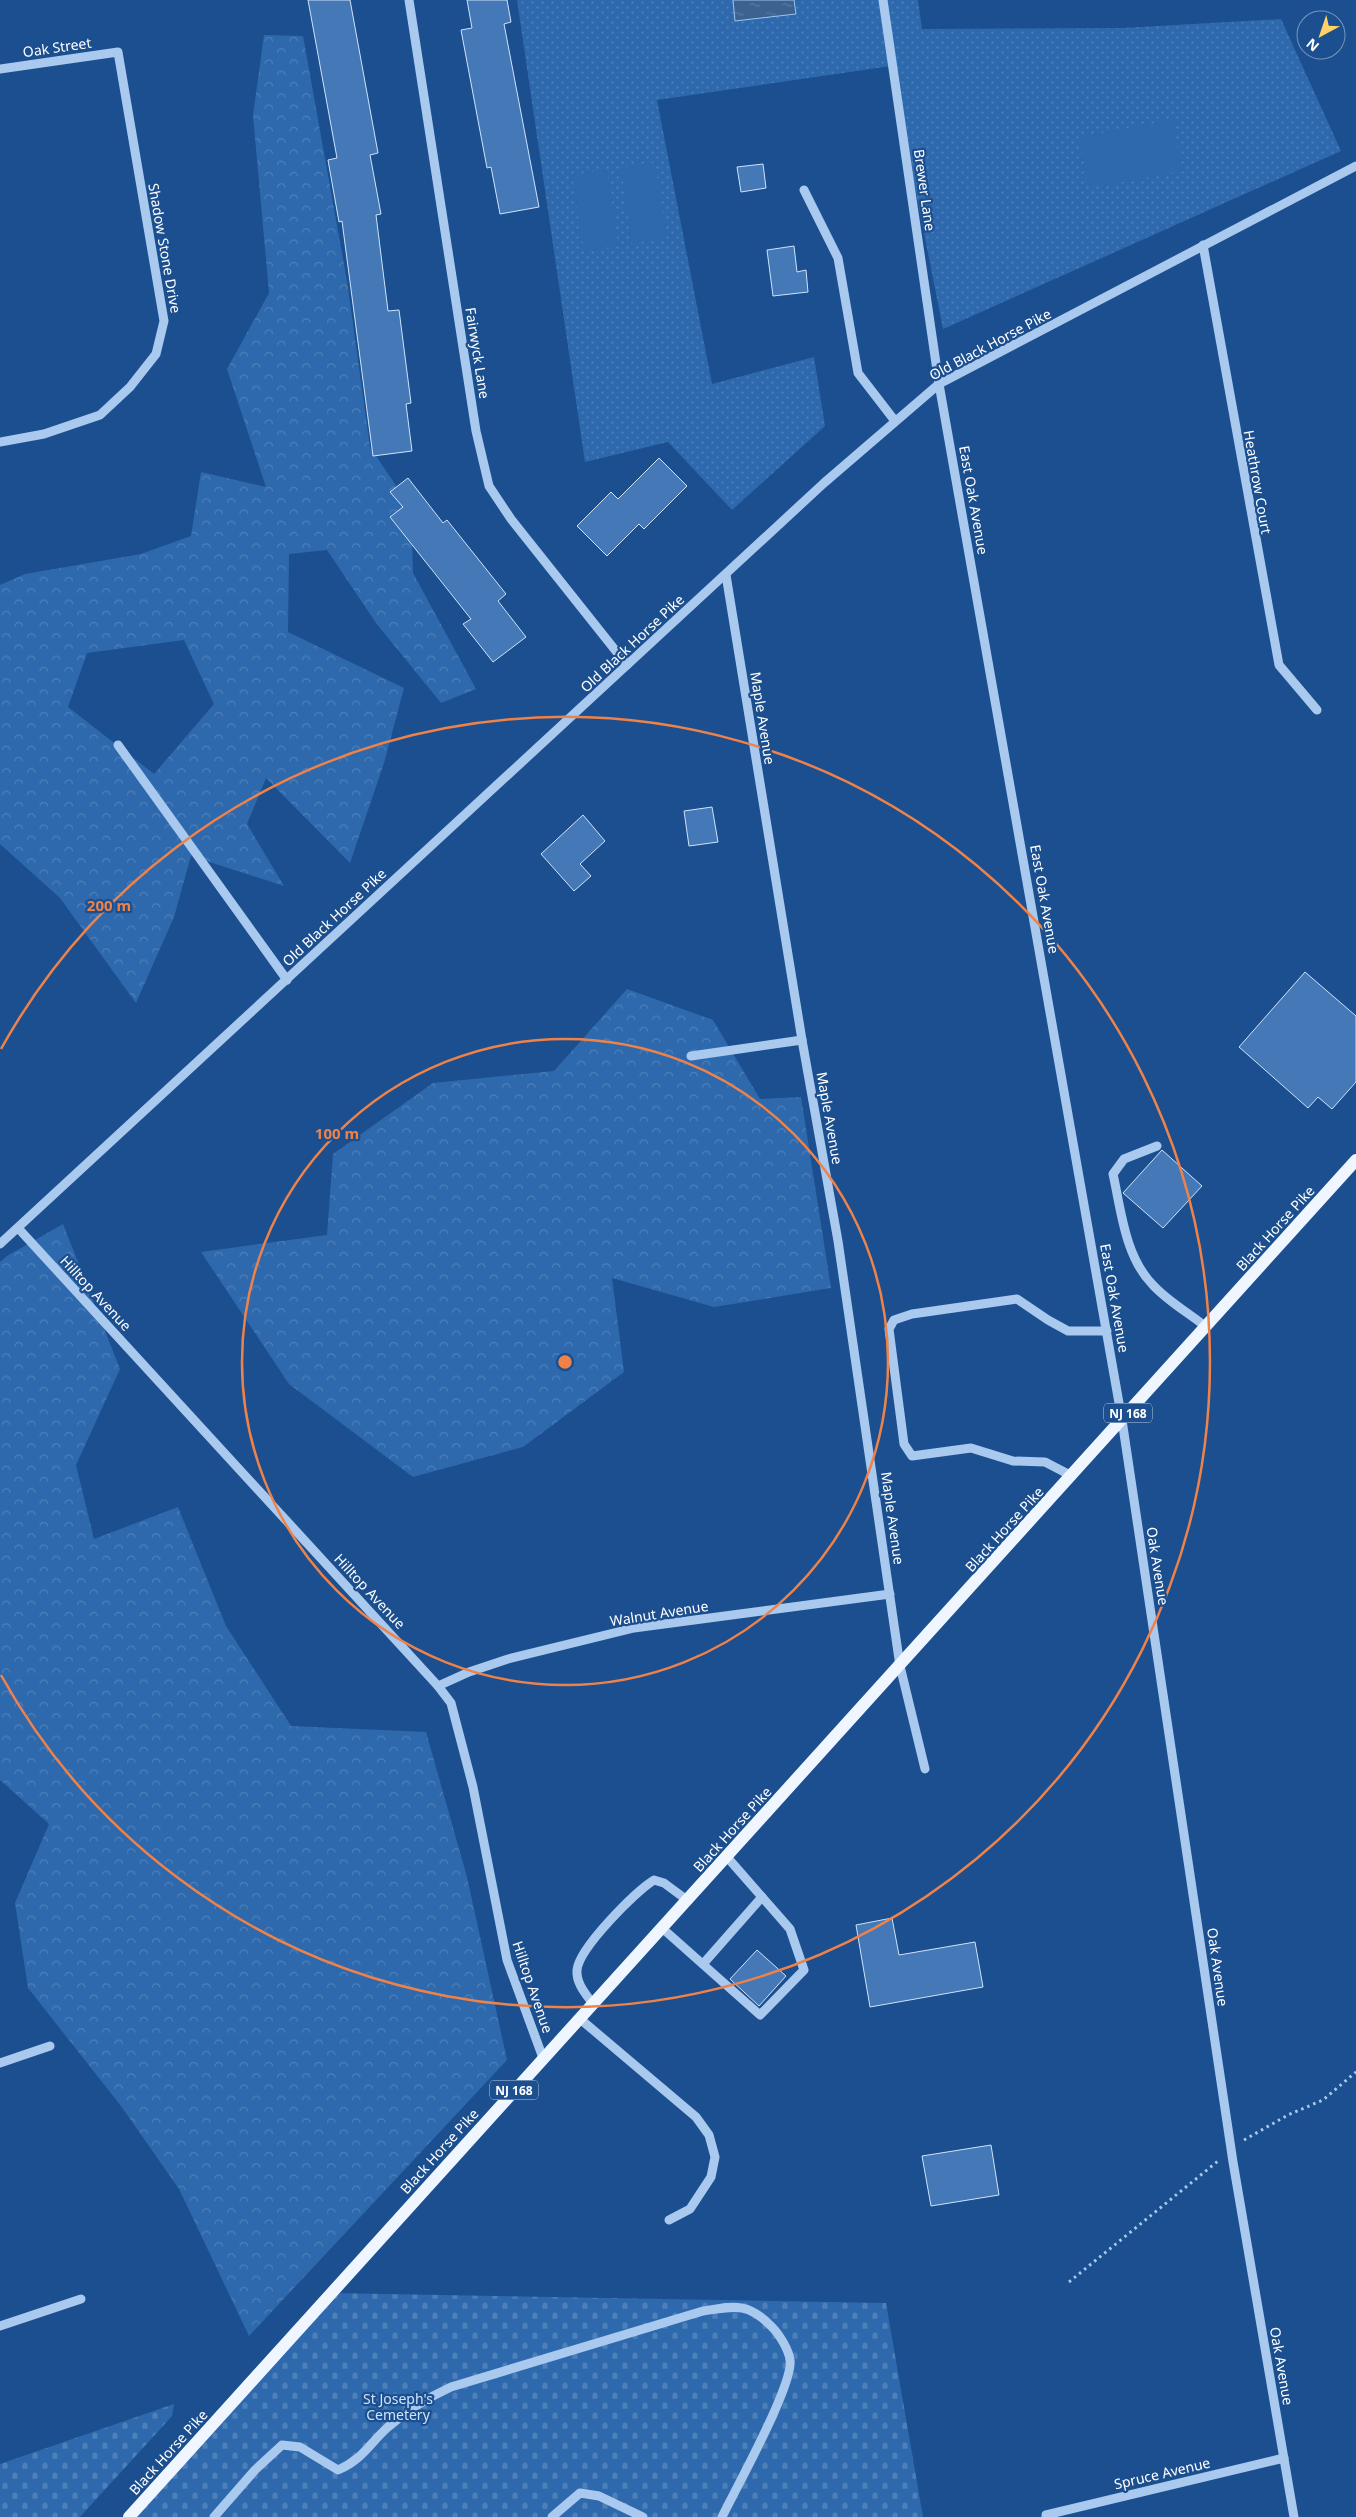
<svg xmlns="http://www.w3.org/2000/svg" width="1356" height="2517" font-family="'Noto Sans',sans-serif">
<style>
.green{fill:url(#green-dots)}
.forest{fill:url(#forest-crowns);fill-rule:evenodd}
.cemetery{fill:url(#cemetery-stones)}
.pitch{fill:#2e69ad}
.water{fill:url(#water-ripples);stroke:#9cc4f0}
.building{fill:#4478b7;stroke:#cfe3fa}
.lines{fill:none;stroke-linecap:round;stroke-linejoin:round}
.path{stroke:#a9c9ee;stroke-width:3;stroke-dasharray:2.5 4;stroke-linecap:butt}
.minor{stroke:#a9c9ee;stroke-width:9}
.major{stroke:#f0f6ff;stroke-width:12}
.ring{fill:none;stroke:#ee8249;stroke-width:2.5}
.labels{text-anchor:middle;dominant-baseline:central;stroke-width:4.5;stroke-linejoin:round;paint-order:stroke}
.shield{fill:#1b4f8f;stroke:#bbcadd;stroke-width:1}
.shield-label{font-size:12px;font-weight:bold;fill:#fff}
.street-label{font-size:14px;fill:#fff;stroke:#1b4f8f}
.park-label{font-size:14px;fill:#cfe3fa;stroke:#1b4f8f}
.centre{fill:#ee8249;stroke:#1b4f8f;stroke-width:2.5}
.ring-label{font-size:15px;text-anchor:middle;font-weight:bold;fill:#ee8249;stroke:#1b4f8f;stroke-width:4.5;stroke-linejoin:round;paint-order:stroke}
</style>
<defs>
<pattern id="green-dots" width="8" height="8" patternUnits="userSpaceOnUse" patternTransform="scale(1.25)"><rect width="8" height="8" fill="#2e69ad"/><path d="M2 2h.1M6 6h.1" fill="none" stroke="#4d80b9" stroke-width="1.8" stroke-linecap="round"/></pattern>
<pattern id="forest-crowns" width="20" height="18" patternUnits="userSpaceOnUse" patternTransform="scale(1.25)"><rect width="20" height="18" fill="#2e69ad"/><path d="M2 6a3 3 0 1 1 6 0M12 15a3 3 0 1 1 6 0" fill="none" stroke="#4d80b9"/></pattern>
<pattern id="cemetery-stones" width="16" height="16" patternUnits="userSpaceOnUse" patternTransform="scale(1.25)"><rect width="16" height="16" fill="#2e69ad"/><path d="M2 7V4a2 2 0 0 1 4 0v3zM10 15v-3a2 2 0 0 1 4 0v3z" fill="#4d80b9"/></pattern>
<pattern id="water-ripples" width="26" height="14" patternUnits="userSpaceOnUse" patternTransform="scale(1.25)"><rect width="26" height="14" fill="#3c6290"/><path d="M2 4q2-2 4 0t4 0M15 11q2-2 4 0t4 0" fill="none" stroke="#597aa1"/></pattern>
</defs>
<rect width="100%" height="100%" fill="#1b4f8f"/>
<path class="green" d="M 517,0 L 918,0 L 922,29 L 1123,28 L 1281,19 L 1341,151 L 943,329 L 891,66 L 657,100 L 712,384 L 814,357 L 825,426 L 732,510 L 668,442 L 585,462 Z"/>
<g class="forest">
<path d="M 264,35 L 303,36 L 347,281 L 370,447 L 411,508 L 413,573 L 476,689 L 441,703 L 376,623 L 327,550 L 289,554 L 288,632 L 404,688 L 384,763 L 350,863 L 266,778 L 247,824 L 284,886 L 191,856 L 174,917 L 136,1003 L 60,898 L 0,844 L 0,585 L 25,574 L 141,554 L 191,536 L 201,472 L 266,487 L 227,369 L 269,293 L 253,115 ZM 184,640 L 214,704 L 154,774 L 68,707 L 87,653 Z"/>
<path d="M 627,989 L 713,1020 L 760,1099 L 801,1097 L 831,1288 L 714,1307 L 612,1278 L 624,1372 L 523,1447 L 413,1477 L 289,1384 L 201,1252 L 327,1235 L 333,1154 L 433,1083 L 554,1071 Z"/>
<path d="M 63,1224 L 120,1369 L 76,1465 L 94,1539 L 178,1507 L 226,1626 L 291,1726 L 426,1732 L 467,1877 L 507,2060 L 249,2336 L 179,2189 L 121,2106 L 28,1988 L 15,1903 L 49,1824 L 0,1780 L 0,1262 L 7,1256 Z"/>
</g>
<g class="cemetery">
<path d="M 332,2293 L 886,2303 L 923,2517 L 129,2517 Z"/>
<path d="M 174,2404 L 172,2416 L 80,2517 L 0,2517 L 0,2464 Z"/>
</g>
<g class="pitch">
<path d="M 1173,120 L 1182,171 L 1089,188 L 1079,137 Z"/>
<path d="M 655,163 L 667,238 L 632,244 L 621,168 Z"/>
<path d="M 607,170 L 618,246 L 584,251 L 572,175 Z"/>
</g>
<path class="water" d="M 733,0 L 794,0 L 796,14 L 735,21 Z"/>
<g class="building">
<path d="M 308,0 L 350,0 L 378,153 L 370,155 L 381,214 L 376,215 L 388,311 L 399,310 L 411,403 L 406,404 L 412,451 L 373,456 L 342,221 L 339,222 L 328,160 L 337,158 Z"/>
<path d="M 467,0 L 507,0 L 511,22 L 504,24 L 539,207 L 500,214 L 491,167 L 487,168 L 461,30 L 472,28 Z"/>
<path d="M 763,164 L 766,188 L 741,192 L 737,167 Z"/>
<path d="M 794,246 L 797,272 L 806,270 L 808,292 L 773,296 L 767,250 Z"/>
<path d="M 659,458 L 687,486 L 644,529 L 639,524 L 607,556 L 577,526 L 611,492 L 618,499 Z"/>
<path d="M 408,478 L 443,523 L 447,520 L 506,594 L 498,601 L 526,637 L 493,662 L 463,624 L 471,619 L 390,517 L 403,507 L 390,492 Z"/>
<path d="M 712,807 L 718,842 L 689,846 L 684,811 Z"/>
<path d="M 583,815 L 605,841 L 580,864 L 591,876 L 574,891 L 541,854 Z"/>
<path d="M 1305,972 L 1356,1016 L 1356,1082 L 1332,1109 L 1318,1097 L 1308,1108 L 1239,1047 Z"/>
<path d="M 1162,1150 L 1202,1186 L 1163,1228 L 1123,1193 Z"/>
<path d="M 892,1918 L 899,1955 L 975,1942 L 983,1987 L 870,2007 L 856,1925 Z"/>
<path d="M 757,1950 L 786,1976 L 759,2006 L 730,1979 Z"/>
<path d="M 991,2145 L 999,2195 L 931,2206 L 922,2156 Z"/>
</g>
<g class="lines">
<g class="path">
<path d="M 1244,2140 L 1288,2115 L 1323,2100 L 1356,2072"/>
<path d="M 1069,2282 L 1218,2161"/>
</g>
<g class="minor">
<path d="M 409,0 L 476,431 L 489,486 L 511,519 L 627,665"/>
<path d="M 883,0 L 939,384 L 1122,1420 L 1233,2162 L 1294,2517"/>
<path d="M 0,69 L 118,52 L 164,321 L 156,354 L 130,387 L 100,415 L 44,434 L 0,442"/>
<path d="M 804,190 L 838,258 L 858,373 L 895,421"/>
<path d="M 1203,245 L 1279,665 L 1317,710"/>
<path d="M 726,575 L 802,1040 L 838,1241 L 900,1666 L 925,1769"/>
<path d="M 118,745 L 287,980"/>
<path d="M 691,1056 L 802,1040"/>
<path d="M 1157,1146 L 1124,1159 L 1113,1174 C 1121,1210 1125,1256 1152,1284 C 1167,1301 1189,1313 1206,1327"/>
<path d="M 18,1228 L 438,1686 L 451,1703 L 473,1787 L 507,1960 L 543,2058"/>
<path d="M 0,1244 L 824,483 L 939,384 L 1356,166"/>
<path d="M 1072,1476 L 1045,1462 L 1013,1461 L 971,1448 L 912,1456 L 904,1444 L 889,1329 L 894,1320 L 912,1314 L 1017,1299 L 1048,1320 L 1068,1331 L 1107,1331"/>
<path d="M 438,1686 L 469,1672 L 508,1659 L 634,1628 L 890,1594"/>
<path d="M 662,1928 L 760,2015 L 804,1970 L 790,1929 L 727,1857"/>
<path d="M 703,1964 L 762,1897"/>
<path d="M 593,2004 C 585,1993 576,1983 577,1970 C 579,1948 635,1892 654,1880 L 664,1883 L 687,1900"/>
<path d="M 579,2018 L 696,2117 L 709,2135 L 715,2157 L 711,2177 L 690,2209 L 669,2220"/>
<path d="M 0,2063 L 50,2046"/>
<path d="M 0,2326 L 81,2299"/>
<path d="M 214,2517 L 255,2470 L 282,2445 L 300,2447 L 338,2470 C 363,2459 369,2444 388,2427 C 408,2410 427,2398 451,2387 L 703,2311 C 735,2306 748,2302 772,2327 C 779,2334 789,2350 790,2360 C 794,2384 735,2490 722,2517"/>
<path d="M 552,2517 L 580,2493 L 599,2496 L 643,2517"/>
<path d="M 1046,2517 L 1046,2515 L 1284,2458"/>
</g>
<path class="major" d="M 129,2517 L 1356,1160"/>
</g>
<g class="ring">
<circle cx="565" cy="1362" r="323"/>
<path d="M1 1049A645 645 0 1 1 1 1675"/>
</g>
<g class="labels">
<g class="shield">
<rect x="1104" y="1403.5" width="48" height="19" rx="4"/>
<rect x="490" y="2080.5" width="48" height="19" rx="4"/>
</g>
<g class="shield-label">
<text x="1128" y="1413">NJ 168</text>
<text x="514" y="2090">NJ 168</text>
</g>
<g class="street-label">
<text transform="translate(57 47) rotate(-8)">Oak Street</text>
<text transform="translate(925 190) rotate(82)">Brewer Lane</text>
<text transform="translate(165 248) rotate(80)">Shadow Stone Drive</text>
<text transform="translate(990 344) rotate(-28)">Old Black Horse Pike</text>
<text transform="translate(478 353) rotate(81)">Fairwyck Lane</text>
<text transform="translate(1258 482) rotate(80)">Heathrow Court</text>
<text transform="translate(974 500) rotate(80)">East Oak Avenue</text>
<text transform="translate(632 643) rotate(-43)">Old Black Horse Pike</text>
<text transform="translate(763 718) rotate(81)">Maple Avenue</text>
<text transform="translate(1045 899) rotate(80)">East Oak Avenue</text>
<text transform="translate(334 917) rotate(-43)">Old Black Horse Pike</text>
<text transform="translate(830 1118) rotate(80)">Maple Avenue</text>
<text transform="translate(1275 1228) rotate(-48)">Black Horse Pike</text>
<text transform="translate(96 1293) rotate(47)">Hilltop Avenue</text>
<text transform="translate(1115 1298) rotate(80)">East Oak Avenue</text>
<text transform="translate(893 1518) rotate(82)">Maple Avenue</text>
<text transform="translate(1004 1529) rotate(-48)">Black Horse Pike</text>
<text transform="translate(1158 1566) rotate(81)">Oak Avenue</text>
<text transform="translate(370 1591) rotate(47)">Hilltop Avenue</text>
<text transform="translate(659 1613) rotate(-9)">Walnut Avenue</text>
<text transform="translate(732 1829) rotate(-48)">Black Horse Pike</text>
<text transform="translate(1218 1967) rotate(82)">Oak Avenue</text>
<text transform="translate(533 1987) rotate(71)">Hilltop Avenue</text>
<text transform="translate(439 2151) rotate(-48)">Black Horse Pike</text>
<text transform="translate(1282 2366) rotate(80)">Oak Avenue</text>
<text transform="translate(168 2452) rotate(-48)">Black Horse Pike</text>
<text transform="translate(1162 2473) rotate(-13)">Spruce Avenue</text>
</g>
<g class="park-label">
<text x="398" y="2398">St Joseph's<tspan x="398" dy="16">Cemetery</tspan></text>
</g>
</g>
<circle cx="565" cy="1362" r="8" class="centre"/>
<g class="ring-label">
<text x="109" y="911">200 m</text>
<text x="337" y="1139">100 m</text>
</g>
<g transform="translate(1321 35) rotate(220)"><circle r="24" fill="#1b4f8f" stroke="#7695bc"/>
<path d="M0-4L9 19L0 12L-9 19Z" fill="#ffd166"/>
<text y="-8" font-size="14" font-weight="bold" text-anchor="middle" fill="#ffffff">N</text>
</g>
</svg>
